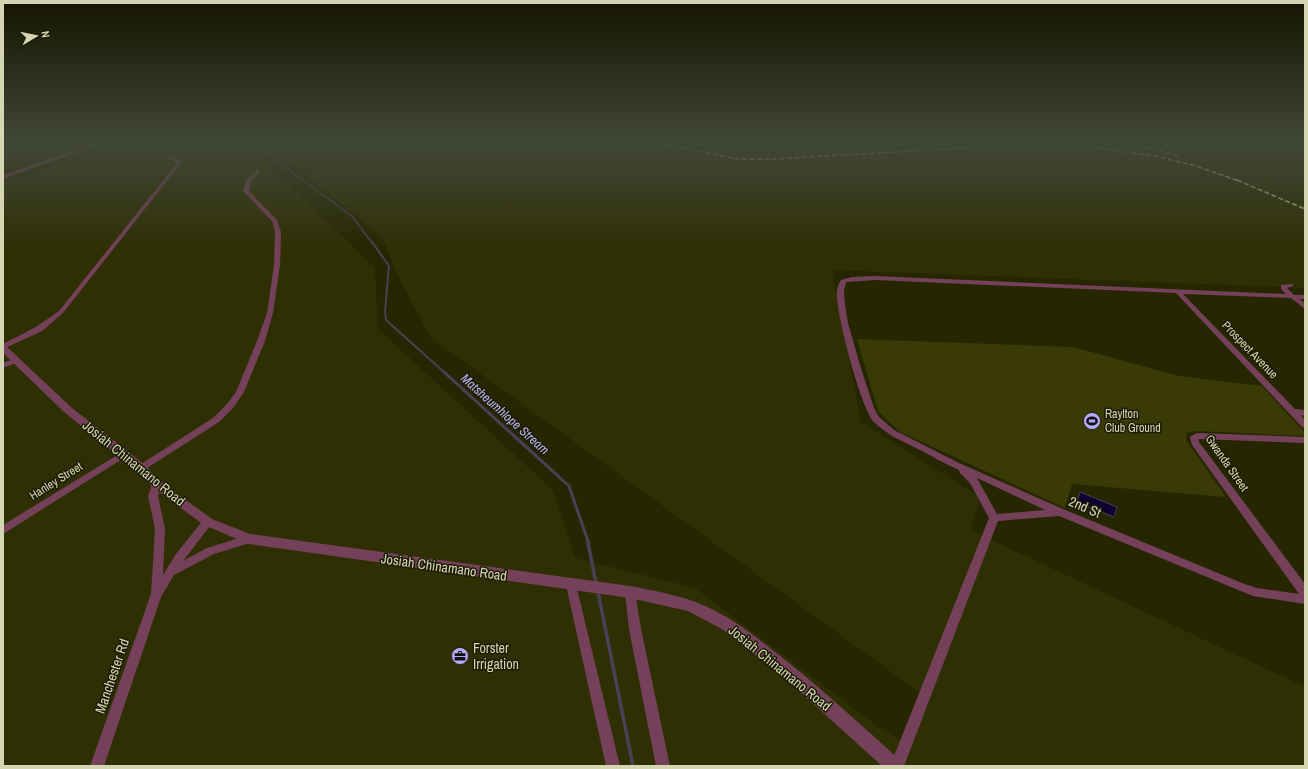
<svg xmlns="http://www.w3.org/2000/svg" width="1308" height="769" font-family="'Archivo Narrow',sans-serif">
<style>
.built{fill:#2f2f04}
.green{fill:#393a05}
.water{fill:#0f002f;stroke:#4a4056}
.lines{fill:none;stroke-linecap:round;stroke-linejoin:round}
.stream-far3{stroke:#4a4056;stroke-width:1.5}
.stream-far2{stroke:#4a4056;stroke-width:2}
.stream-far1{stroke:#4a4056;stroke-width:3}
.stream{stroke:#4a4056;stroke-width:3.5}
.minor{fill:#75415a;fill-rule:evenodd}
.tertiary{fill:#75415a;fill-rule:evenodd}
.rail{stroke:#b8ba96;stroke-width:1.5;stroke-dasharray:5 2.5;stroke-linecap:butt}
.labels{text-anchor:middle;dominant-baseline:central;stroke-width:3;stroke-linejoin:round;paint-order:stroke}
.street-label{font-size:12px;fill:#d4d6b2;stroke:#1c1d06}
.poi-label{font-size:12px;fill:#d4d6b2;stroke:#1c1d06;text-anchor:start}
.water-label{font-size:13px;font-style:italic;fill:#beb6f4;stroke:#1c1d06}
.near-street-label{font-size:14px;fill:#d4d6b2;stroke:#1c1d06}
.near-poi-label{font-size:14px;fill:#d4d6b2;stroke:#1c1d06;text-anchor:start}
</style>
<rect width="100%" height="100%" fill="#262700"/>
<g class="built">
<path d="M 3,144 L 87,144 L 3,173 Z"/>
<path d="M 110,144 L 247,144 L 375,268 L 378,329 L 553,490 L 575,558 L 695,588 L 881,729 L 908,744 L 930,700 L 430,337 L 398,276 L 382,237 L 268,144 L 1305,144 L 1305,288 L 832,270 L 861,422 L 980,497 L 970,530 L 1305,687 L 1305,766 L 3,766 L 3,182 Z"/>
</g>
<path class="green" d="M 857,339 L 1073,347 L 1179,376 L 1262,386 L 1305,433 L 1305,436 L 1197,431 L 1186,433 L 1186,440 L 1226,497 L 1072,484 L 1065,508 L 900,432 L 878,411 Z"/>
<path class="water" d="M 1080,492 L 1117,507 L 1114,517 L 1077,502 Z"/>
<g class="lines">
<path class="stream-far3" d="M 260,144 L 282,165 L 353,217 L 372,243"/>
<path class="stream-far2" d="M 372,242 L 389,266 L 385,311 L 386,320 L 445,373"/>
<path class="stream-far1" d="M 444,372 L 569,486 L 589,544"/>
<g class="stream">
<path d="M 588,543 L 596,583"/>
<path d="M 598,592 L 633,766"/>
</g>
<g class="minor">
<path d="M 166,156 L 179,159 L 181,163 L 63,313 L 42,331 L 3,349 L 3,344 L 36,327 L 59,311 L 177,163 L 175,161 L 166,158 Z"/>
<path d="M 257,170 L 261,171 L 251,181 L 249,191 L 277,220 L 281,232 L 280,265 L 273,313 L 265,341 L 244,392 L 233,408 L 219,422 L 144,470 L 138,470 L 136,468 L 138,466 L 213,418 L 227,404 L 236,392 L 257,341 L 267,313 L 274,265 L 275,232 L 272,221 L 243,191 L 246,181 Z"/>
<path d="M 875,276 L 1286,294 L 1281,289 L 1281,285 L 1293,284 L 1293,286 L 1287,288 L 1294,295 L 1305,295 L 1305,299 L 1299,299 L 1305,303 L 1305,309 L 1291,298 L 1183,294 L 1295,409 L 1305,410 L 1305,416 L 1301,415 L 1305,420 L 1305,428 L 1302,427 L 1176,293 L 875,280 L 846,282 L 844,291 L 845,305 L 848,323 L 859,362 L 874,408 L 879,417 L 894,430 L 959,463 L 1063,509 L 1242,583 L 1257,588 L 1299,594 L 1192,445 L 1190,438 L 1191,436 L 1197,433 L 1305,437 L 1305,443 L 1199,439 L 1199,442 L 1305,584 L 1305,604 L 1253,596 L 1059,516 L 998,521 L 904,766 L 890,766 L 989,518 L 970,483 L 960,473 L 959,470 C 945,464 932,456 918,449 C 902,441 887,435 874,422 C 861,409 835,311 837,291 C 837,287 839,283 841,280 L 852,277 ZM 977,478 L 1045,510 L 997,514 Z"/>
<path d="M 16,358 L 20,360 L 19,362 L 3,368 L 3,363 Z"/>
<path d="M 124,451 L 127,452 L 129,454 L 127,456 L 3,534 L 3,525 Z"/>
<path d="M 156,481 L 159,482 L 161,484 L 158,496 L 165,529 L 163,575 L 176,554 L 204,519 L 208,518 L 212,519 L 213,522 L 183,561 L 207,548 L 249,535 L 253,536 L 254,539 L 253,542 L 214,554 L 174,575 L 161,597 L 104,766 L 90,766 L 151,594 L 155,529 L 148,496 L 153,482 Z"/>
<path d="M 571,580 L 575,582 L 576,585 L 620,766 L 606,766 L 566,585 L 567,582 Z"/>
<path d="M 630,587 L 634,589 L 635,592 L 641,629 L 670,766 L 656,766 L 629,629 L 625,592 L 626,589 Z"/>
</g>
<g class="tertiary">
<path d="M 93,144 L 101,144 L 3,179 L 3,175 Z"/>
<path d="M 3,345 L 6,346 L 72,408 L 145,465 L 160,481 L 212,519 L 250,534 L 630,586 C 655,591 680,595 703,605 C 731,617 755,636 779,655 C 821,688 860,724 900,760 L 902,766 L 882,766 L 797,689 L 748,649 L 722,629 L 688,611 L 630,598 L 249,544 L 204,525 L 152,487 L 137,471 L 64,412 L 3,353 Z"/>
</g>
<g class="rail">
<path d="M 661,144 L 739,159 L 775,159 L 980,147 L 1090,147 L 1155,156 L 1196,166 L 1242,182"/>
<path d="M 1125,144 L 1149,149"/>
<path d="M 1144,147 L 1179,156"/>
<path d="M 1237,180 L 1305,209"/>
</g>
</g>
<linearGradient id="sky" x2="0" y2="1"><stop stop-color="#151500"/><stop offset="0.57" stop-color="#414737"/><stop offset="1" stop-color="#414737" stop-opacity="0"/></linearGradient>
<rect width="1308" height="251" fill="url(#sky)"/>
<defs>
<g id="stadium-disc" transform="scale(0.9)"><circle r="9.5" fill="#b7abf8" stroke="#1c1d06"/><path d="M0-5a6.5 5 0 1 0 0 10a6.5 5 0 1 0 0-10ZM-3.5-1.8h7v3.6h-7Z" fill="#111"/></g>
<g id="office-disc" transform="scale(0.9)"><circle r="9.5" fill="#b7abf8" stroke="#1c1d06"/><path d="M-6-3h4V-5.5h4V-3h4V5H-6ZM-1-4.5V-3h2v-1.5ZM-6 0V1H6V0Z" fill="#111"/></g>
</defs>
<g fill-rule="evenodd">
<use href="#stadium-disc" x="1092" y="421"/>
<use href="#office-disc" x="460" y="656"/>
</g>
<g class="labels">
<g class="street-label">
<text transform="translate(1250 350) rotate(46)">Prospect Avenue</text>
<text transform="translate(1227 463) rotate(55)">Gwanda Street</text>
<text transform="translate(56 481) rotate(-32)">Hanley Street</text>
</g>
<g class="poi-label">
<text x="1105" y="414">Raylton<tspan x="1105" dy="14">Club Ground</tspan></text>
</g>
<g class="water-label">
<text transform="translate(505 414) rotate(42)">Matsheumhlope Stream</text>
</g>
<g class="near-street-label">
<text transform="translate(134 463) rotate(39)">Josiah Chinamano Road</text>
<text transform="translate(1085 507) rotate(23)">2nd St</text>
<text transform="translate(444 567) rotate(8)">Josiah Chinamano Road</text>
<text transform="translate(780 668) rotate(39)">Josiah Chinamano Road</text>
<text transform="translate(112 676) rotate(-71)">Manchester Rd</text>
</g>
<g class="near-poi-label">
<text x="473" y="648">Forster<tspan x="473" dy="16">Irrigation</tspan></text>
</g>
</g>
<rect width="1308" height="769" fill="none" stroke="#d4d6b2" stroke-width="8"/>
<g transform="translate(36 36) rotate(80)" stroke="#1c1d06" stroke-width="3" paint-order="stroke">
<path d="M0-3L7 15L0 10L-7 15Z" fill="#d4d6b2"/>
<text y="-6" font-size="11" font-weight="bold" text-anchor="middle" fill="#d4d6b2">N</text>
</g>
</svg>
